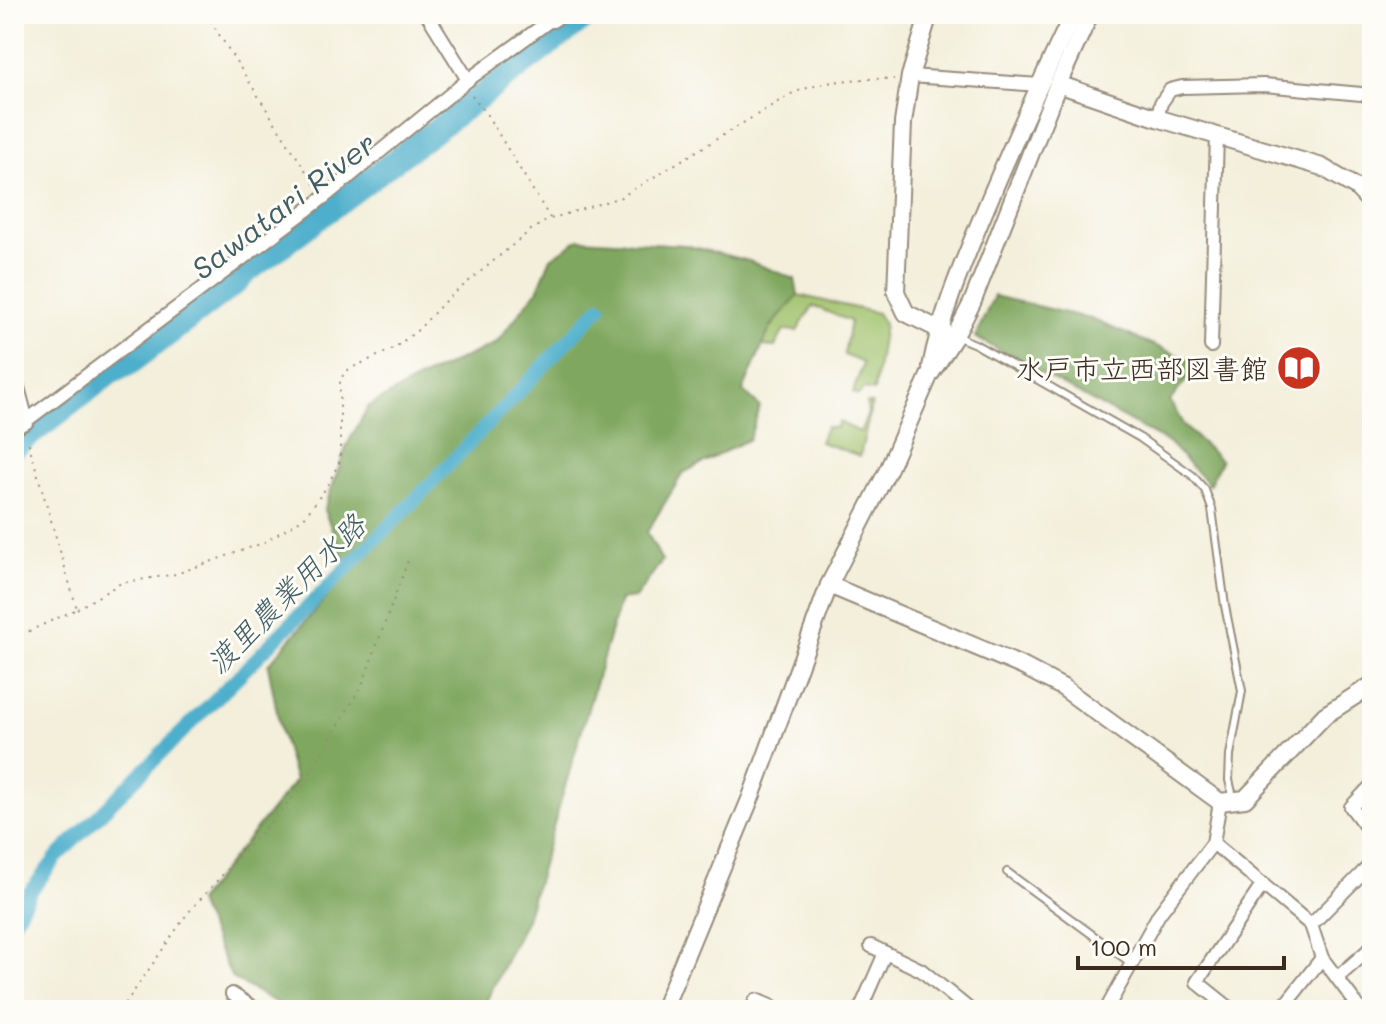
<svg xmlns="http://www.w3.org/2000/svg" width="1386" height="1024" font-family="Mali,'Klee One',sans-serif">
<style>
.green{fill:#9fc16a;stroke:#6d7644;stroke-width:2}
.forest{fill:#7fa75e;stroke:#5d683e;stroke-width:2}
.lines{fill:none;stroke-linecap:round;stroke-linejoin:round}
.canal{stroke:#4dafcc;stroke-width:14}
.river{stroke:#4dafcc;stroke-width:24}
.lane-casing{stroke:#978c7c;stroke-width:10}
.street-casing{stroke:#978c7c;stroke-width:16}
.secondary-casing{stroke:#978c7c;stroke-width:20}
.path{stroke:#978c7c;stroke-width:2;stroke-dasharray:2 6;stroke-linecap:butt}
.lane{stroke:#fff;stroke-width:6}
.street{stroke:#fff;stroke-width:12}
.secondary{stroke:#fff;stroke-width:16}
.labels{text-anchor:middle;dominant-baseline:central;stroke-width:6;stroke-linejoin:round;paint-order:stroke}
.poi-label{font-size:28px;fill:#3b2a1e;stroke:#fdfcf7;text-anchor:end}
.water-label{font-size:30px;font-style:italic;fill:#425f64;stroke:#fdfcf7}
</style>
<rect width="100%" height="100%" fill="#fdfcf7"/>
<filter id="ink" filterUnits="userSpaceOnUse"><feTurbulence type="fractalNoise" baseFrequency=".0125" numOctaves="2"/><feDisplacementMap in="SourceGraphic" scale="16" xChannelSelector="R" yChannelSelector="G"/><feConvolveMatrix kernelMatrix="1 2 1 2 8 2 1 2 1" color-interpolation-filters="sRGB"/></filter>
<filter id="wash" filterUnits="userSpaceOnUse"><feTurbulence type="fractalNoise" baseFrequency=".006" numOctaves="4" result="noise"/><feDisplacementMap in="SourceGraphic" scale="32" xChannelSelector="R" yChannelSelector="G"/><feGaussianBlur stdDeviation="1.8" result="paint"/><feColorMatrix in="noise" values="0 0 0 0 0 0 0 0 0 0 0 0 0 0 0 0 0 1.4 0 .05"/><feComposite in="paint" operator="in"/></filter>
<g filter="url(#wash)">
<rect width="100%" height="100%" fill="#f3efdb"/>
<g class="green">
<path d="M 798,295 L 877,313 L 884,324 L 874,391 L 864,389 L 858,395 L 853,393 L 863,363 L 844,355 L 850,321 L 813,306 L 797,331 L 784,330 L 775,347 L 762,346 L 770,328 Z"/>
<path d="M 867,403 L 872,404 L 860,456 L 820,442 L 826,427 L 836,428 L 839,422 L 860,432 L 868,414 Z"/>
</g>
<g class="forest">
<path d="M 579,239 L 685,245 L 749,261 L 795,279 L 798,295 L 770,328 L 743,391 L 760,407 L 749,439 L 683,473 L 647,532 L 662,561 L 635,598 L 620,600 L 526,919 L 482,1010 L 289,1010 L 232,978 L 197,902 L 295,781 L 281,733 L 268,665 L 349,571 L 324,510 L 347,445 L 368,407 L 420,378 L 496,343 L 538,289 L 551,258 Z"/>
<path d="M 994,296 L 1091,319 L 1199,364 L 1170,401 L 1184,426 L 1221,461 L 1209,485 L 1169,443 L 975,337 Z"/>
</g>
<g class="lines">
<path class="canal" d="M 14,921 L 30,892 L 56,858 L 411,504 L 600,307"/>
<path class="river" d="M 14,447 L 110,373 L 129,364 L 237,282 L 245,273 L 590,14"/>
</g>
</g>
<g filter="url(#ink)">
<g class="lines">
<g class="lane-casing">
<g id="lane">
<path d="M 958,337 L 975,344 L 1140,438 L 1192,475 L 1205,490 L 1212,509 L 1225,606 L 1242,691 L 1230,755 L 1229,780 L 1233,797"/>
<path d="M 1007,872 L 1131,963"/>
</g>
</g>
<g class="street-casing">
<g id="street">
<path d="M 427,14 L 468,80"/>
<path d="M 910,76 L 1040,85"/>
<path d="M 1157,118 L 1161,103 L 1170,90 L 1182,87 L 1264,85 L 1372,95"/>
<path d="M 1211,346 L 1217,135"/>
<path d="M 14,430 L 323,198 L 468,80 L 552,19"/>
<path d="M 1372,785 L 1351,807 L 1372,835"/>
<path d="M 1213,843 L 1311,925 L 1322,958 L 1361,1010"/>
<path d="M 1311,925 L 1372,863"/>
<path d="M 871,946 L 921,970 L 970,1010"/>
<path d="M 1338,977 L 1372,947"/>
<path d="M 232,994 L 257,1010"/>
<path d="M 751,1010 L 756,1000 L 780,1010"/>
<path d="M 860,1010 L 885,953"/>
<path d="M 1106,1010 L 1159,914 L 1213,843 L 1220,802"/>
<path d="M 1232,1010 L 1197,982 L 1263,884"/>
<path d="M 1281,1010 L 1322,958"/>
</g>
</g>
<g class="secondary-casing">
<g id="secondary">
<path d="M 929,14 L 910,76 L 903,123 L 896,292 L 906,313 L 946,333"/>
<path d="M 552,19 L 559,14"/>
<path d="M 1058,84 L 1157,118 L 1322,167 L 1357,188 L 1372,204"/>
<path d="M 931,367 C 941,316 960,270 980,222 C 1009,152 1040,83 1073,14"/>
<path d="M 14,380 L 25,421"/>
<path d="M 829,585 L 1024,667 L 1062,687 L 1220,802 L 1245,799 L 1325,715 L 1372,685"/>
<path d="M 663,1010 L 751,797 L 829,585 L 889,468 L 929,376 L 955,336 L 972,303 L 1058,84 L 1090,14"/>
</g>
</g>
<g class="path">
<path d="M 206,14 L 316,187"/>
<path d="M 472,95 L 487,115 L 550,218"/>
<path d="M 77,609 L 121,583 L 176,574 L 263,543 L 304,518 L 326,488 L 340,461 L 340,379 L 349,369 L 393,349 L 419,329 L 445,301 L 532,229 L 550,219 L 621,197 L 791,94 C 824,80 857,78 894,79"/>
<path d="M 14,638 L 77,609 L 27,438"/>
<path d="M 121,1010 L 187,914 L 302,787 L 362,685 L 409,558"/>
</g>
<use href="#lane" class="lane"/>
<use href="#street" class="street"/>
<use href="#secondary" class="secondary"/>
</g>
</g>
<defs>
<g id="library-disc" transform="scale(2.3)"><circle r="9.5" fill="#c8321e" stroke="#fdfcf7"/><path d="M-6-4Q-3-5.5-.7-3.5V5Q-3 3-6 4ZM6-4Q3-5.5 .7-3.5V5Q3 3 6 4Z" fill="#fff"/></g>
</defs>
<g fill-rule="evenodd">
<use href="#library-disc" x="1299" y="368"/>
</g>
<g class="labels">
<g class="poi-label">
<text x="1268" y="368">水戸市立西部図書館</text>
</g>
<g class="water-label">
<text transform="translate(283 205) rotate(-37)">Sawatari River</text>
<text transform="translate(285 593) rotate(-45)">渡里農業用水路</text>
</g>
</g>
<rect width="1386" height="1024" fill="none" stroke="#fdfcf7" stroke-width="48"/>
<path d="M1078 956v12h206v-12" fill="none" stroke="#3b2a1e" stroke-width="4"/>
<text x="1090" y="956" font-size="24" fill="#3b2a1e" stroke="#fdfcf7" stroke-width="6" paint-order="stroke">100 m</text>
</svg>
